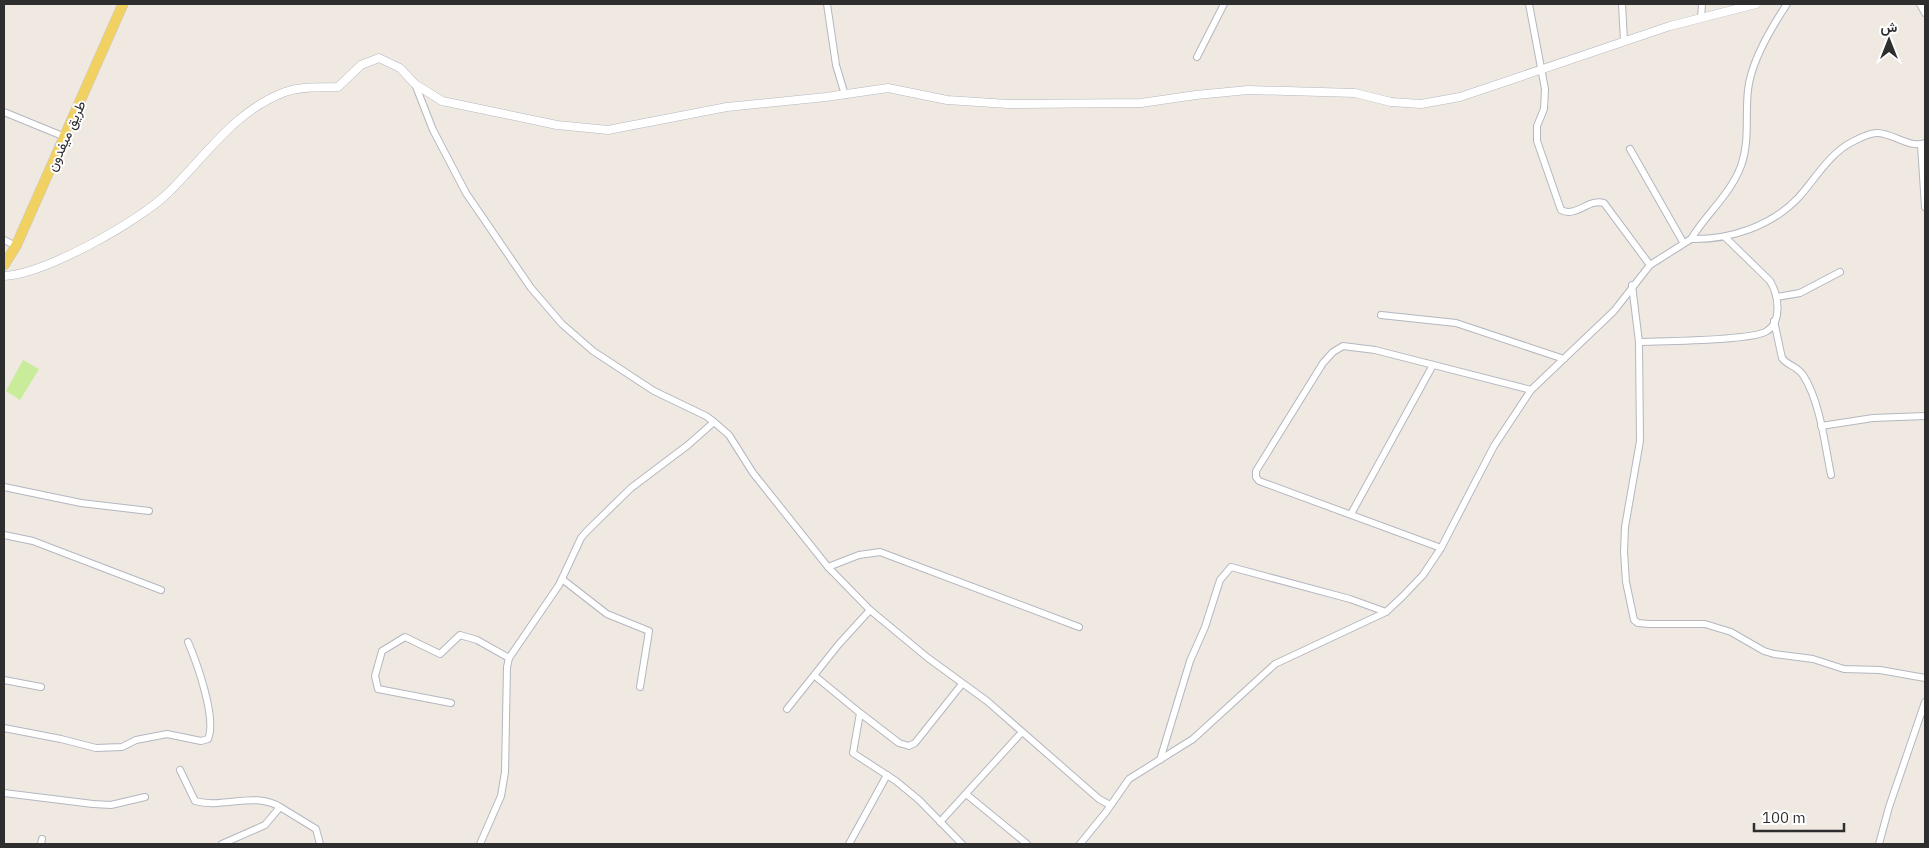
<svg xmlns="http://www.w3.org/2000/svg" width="1929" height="848" font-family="'IBM Plex Sans',Vazirmatn,sans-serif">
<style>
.pitch{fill:#c9ec9a}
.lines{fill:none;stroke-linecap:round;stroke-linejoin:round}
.minor-casing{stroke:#b4b7c1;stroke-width:8}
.tertiary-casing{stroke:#b4b7c1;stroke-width:9}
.primary-casing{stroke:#c9c9c9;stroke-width:11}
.minor{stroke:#fff;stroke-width:6}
.tertiary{stroke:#fff;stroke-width:8}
.primary{stroke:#f2d163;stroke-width:10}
.labels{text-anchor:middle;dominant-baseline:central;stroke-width:4;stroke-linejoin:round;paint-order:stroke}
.street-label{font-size:14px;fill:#2e2e2e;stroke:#fff}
</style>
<rect width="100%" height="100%" fill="#efe9e1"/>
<path class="pitch" d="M 23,360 L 39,369 L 20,400 L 6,391 Z"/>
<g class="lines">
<g class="minor-casing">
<g id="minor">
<path d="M 827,4 L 836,65 L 845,95"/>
<path d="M 1529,4 L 1545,89 L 1544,109 L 1537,126 L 1537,141 L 1561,210 C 1576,218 1589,198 1604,203 L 1650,265 L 1691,239"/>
<path d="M 1622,4 L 1624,41"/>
<path d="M 1787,4 C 1771,28 1751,61 1748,90 C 1745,117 1750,141 1741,166 C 1730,195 1706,214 1691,239 C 1730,240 1772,226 1799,197 C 1815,179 1830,153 1852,142 C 1860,138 1869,133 1877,133 C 1893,133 1910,149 1925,143"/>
<path d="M 1920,4 L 1925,13"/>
<path d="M 1701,17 L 1702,4"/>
<path d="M 1197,57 L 1224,4"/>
<path d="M 415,84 L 433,130 L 466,193 L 531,288 L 562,324 L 593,351 L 654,391 L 706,416 L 714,422"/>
<path d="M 4,112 L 65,137"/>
<path d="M 1921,145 L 1925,207"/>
<path d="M 1630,149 L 1683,242"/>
<path d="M 4,240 L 16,246"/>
<path d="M 1632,285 L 1639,342 L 1640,441 L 1625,527 L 1624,552 L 1626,582 L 1634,620 L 1638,623 L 1649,624 L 1705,624 L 1731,632 L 1764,651 L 1774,654 L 1813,659 L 1844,669 L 1880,670 L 1925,678"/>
<path d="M 1777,297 L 1800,293 L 1840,272"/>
<path d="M 1381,315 L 1456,323 L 1564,359"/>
<path d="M 1774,321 L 1782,358 C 1788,366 1797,366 1803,375 C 1820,401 1825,445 1831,475"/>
<path d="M 1639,342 C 1662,341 1752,341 1767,331 C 1783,321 1778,294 1770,281 L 1725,237"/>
<path d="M 1821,426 L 1873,418 L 1925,416"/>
<path d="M 4,487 L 81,503 L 149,511"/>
<path d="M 1351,514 L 1433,365"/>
<path d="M 4,535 L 33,541 L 161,590"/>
<path d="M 1441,548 L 1259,481 L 1256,477 L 1256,471 L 1323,363 L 1333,352 L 1343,346 L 1375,350 L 1531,390"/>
<path d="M 828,567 L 859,555 L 880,552 L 1079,627"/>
<path d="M 562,579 L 607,614 L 649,631 L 640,687"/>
<path d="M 815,676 L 860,713 L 853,753 L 896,781 L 919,800 L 962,844"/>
<path d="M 4,680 L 41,687"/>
<path d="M 451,703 L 378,689 L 375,676 L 382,651 L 405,637 L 440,654 L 460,635 L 477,640 L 509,658"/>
<path d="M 787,709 L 839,644 L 870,610"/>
<path d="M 860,713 L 899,743 L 909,746 L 915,743 L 962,684"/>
<path d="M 4,728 L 61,739 L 96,748 L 122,747 L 136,740 L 167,734 L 201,741 L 208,739 C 217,719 197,663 188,642"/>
<path d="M 1160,760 L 1190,661 L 1205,627 L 1220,580 L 1231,567 L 1350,599 L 1386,612"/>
<path d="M 180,770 L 195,801 C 223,809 255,791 280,807"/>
<path d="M 4,793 L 93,804 L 111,805 L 145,797"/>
<path d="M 966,794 L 1027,844"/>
<path d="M 940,822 L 1022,732"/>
<path d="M 41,844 L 42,839"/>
<path d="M 222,844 L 265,825 L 280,807 L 316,829 L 320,844"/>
<path d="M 480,844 L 501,796 L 505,772 L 507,667 L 509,658 L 559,585 L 581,538 L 587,531 L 631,488 L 688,445 L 714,422 L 729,435 L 753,473 L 828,567 L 870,610 L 928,658 L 987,701 L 1099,799 L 1110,805"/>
<path d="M 849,844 L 887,775"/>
<path d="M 1080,844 L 1106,812 L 1129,779 L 1193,739 L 1275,664 L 1386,612 L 1403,596 L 1423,575 L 1441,548 L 1494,446 L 1531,390 L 1614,311 L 1650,265"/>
<path d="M 1879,844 L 1889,807 L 1925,702"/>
</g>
</g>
<g class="tertiary-casing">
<path id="tertiary" d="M 4,276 C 45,274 138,222 168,193 C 205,157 234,111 285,92 C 302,86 320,88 338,87 L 361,65 L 379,58 L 400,68 L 415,84 L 442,101 L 557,125 L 608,130 L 727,107 L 826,97 L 888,88 L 947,100 L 1008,104 L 1141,103 L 1196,95 L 1248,90 L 1355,93 L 1391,102 L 1421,104 L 1460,97 L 1670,26 L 1756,4"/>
</g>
<g class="primary-casing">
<path id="primary" d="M 4,265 L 16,246 L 123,4"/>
</g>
<use href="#minor" class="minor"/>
<use href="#tertiary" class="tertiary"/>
<use href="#primary" class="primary"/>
</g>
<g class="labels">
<g class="street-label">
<text transform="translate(66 136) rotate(-66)">طريق ميفدون</text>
</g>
</g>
<rect width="1929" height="848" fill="none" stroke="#2e2e2e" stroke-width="10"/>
<g transform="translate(1889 40)" stroke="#ffffff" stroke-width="4" paint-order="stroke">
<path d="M0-4L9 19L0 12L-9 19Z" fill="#2e2e2e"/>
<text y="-8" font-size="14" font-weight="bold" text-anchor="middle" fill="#2e2e2e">ش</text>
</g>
<path d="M1754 823v8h90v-8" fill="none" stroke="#2e2e2e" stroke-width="2.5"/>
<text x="1762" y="823" font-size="15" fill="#2e2e2e" stroke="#ffffff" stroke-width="4" paint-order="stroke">100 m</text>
</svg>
